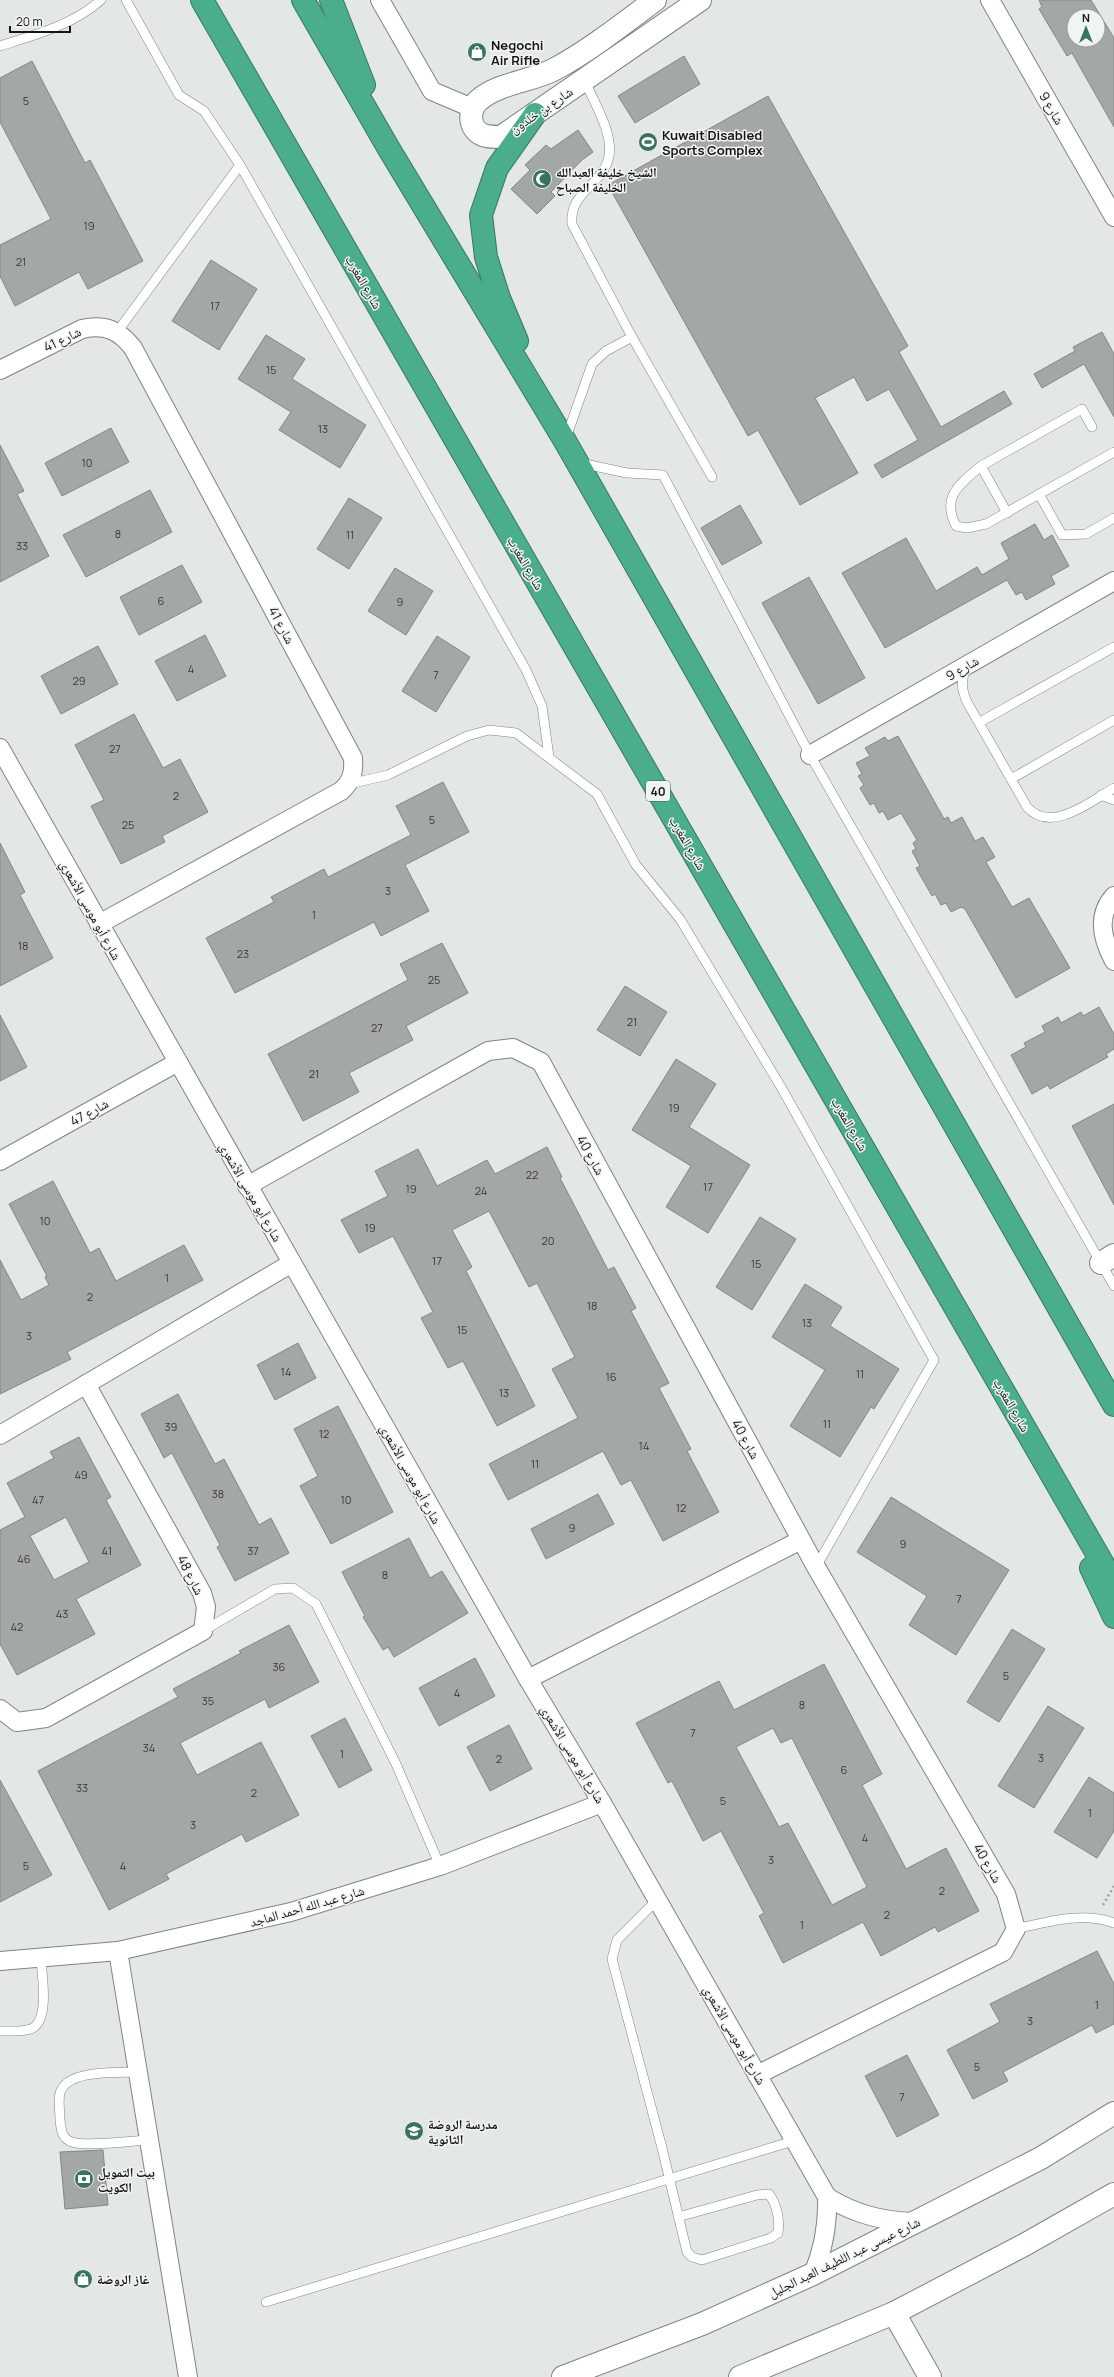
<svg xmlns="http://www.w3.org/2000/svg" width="1114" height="2377" font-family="Manrope,'Noto Naskh Arabic',sans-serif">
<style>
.building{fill:#a3a7a5;stroke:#838785;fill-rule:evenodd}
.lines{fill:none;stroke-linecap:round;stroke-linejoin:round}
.lane-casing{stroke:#808482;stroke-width:10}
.street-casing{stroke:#808482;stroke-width:20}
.secondary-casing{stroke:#808482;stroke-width:24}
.highway-casing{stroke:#377862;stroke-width:24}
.path{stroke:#9b9e9c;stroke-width:2.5;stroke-dasharray:2 3;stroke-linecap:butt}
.lane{stroke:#fff;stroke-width:9}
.street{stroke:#fff;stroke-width:18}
.secondary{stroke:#fff;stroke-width:22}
.highway{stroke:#4aad8c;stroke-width:22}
.labels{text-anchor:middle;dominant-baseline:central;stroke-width:3;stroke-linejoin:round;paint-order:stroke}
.number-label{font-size:11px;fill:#383a39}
.shield{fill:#f0f5f3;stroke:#565858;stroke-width:1}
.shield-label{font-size:12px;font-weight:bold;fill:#141515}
.poi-label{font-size:13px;font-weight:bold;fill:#141515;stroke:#f0f5f3;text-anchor:start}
.street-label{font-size:13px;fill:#141515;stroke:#f0f5f3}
</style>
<rect width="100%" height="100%" fill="#e3e7e5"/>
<g class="building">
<path d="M 1039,0 L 1091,0 L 1114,38 L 1114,127 L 1072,53 L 1067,56 L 1039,9 L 1042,7 ZM 1074,16 L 1098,16 L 1098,40 L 1074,40 Z"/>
<path d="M 684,56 L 700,84 L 635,123 L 618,96 Z"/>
<path d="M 32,61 L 85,163 L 90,160 L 143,261 L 88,289 L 79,272 L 15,306 L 0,276 L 0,245 L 51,219 L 0,122 L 0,78 Z"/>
<path d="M 768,96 L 908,346 L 899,352 L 941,427 L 1004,391 L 1012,404 L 882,478 L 874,465 L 918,440 L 889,389 L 867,401 L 854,377 L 815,398 L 858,473 L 800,505 L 758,430 L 748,436 L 608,185 Z"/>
<path d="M 578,130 L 593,152 L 582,160 L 551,192 L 555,196 L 537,214 L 511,189 L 530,170 L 525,165 L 546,145 L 551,149 Z"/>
<path d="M 211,260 L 257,289 L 219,350 L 172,321 Z"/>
<path d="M 1102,332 L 1114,354 L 1114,417 L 1084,364 L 1042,388 L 1034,374 L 1075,351 L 1073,347 Z"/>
<path d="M 266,335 L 305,359 L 292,379 L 366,425 L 340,468 L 279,430 L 291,412 L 238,379 Z"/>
<path d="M 111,428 L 129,462 L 62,496 L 45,463 Z"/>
<path d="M 0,445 L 24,491 L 17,494 L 49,556 L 0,582 Z"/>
<path d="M 150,490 L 172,532 L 86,577 L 63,535 Z"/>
<path d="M 349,498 L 382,518 L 349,569 L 317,549 Z"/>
<path d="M 740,505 L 762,543 L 722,565 L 701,528 Z"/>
<path d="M 1035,524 L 1044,540 L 1052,535 L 1069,566 L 1051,576 L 1055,584 L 1026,600 L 1022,592 L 1016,595 L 1007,580 L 885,648 L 842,573 L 906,538 L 936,591 L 977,567 L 982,575 L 1009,559 L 1001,543 Z"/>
<path d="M 182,565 L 202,602 L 139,635 L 120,597 Z"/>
<path d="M 395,568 L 433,591 L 406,635 L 368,611 Z"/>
<path d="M 809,577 L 865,678 L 818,704 L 762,603 Z"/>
<path d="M 205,635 L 226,676 L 177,701 L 155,661 Z"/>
<path d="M 437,636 L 470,657 L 436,712 L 402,691 Z"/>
<path d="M 98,646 L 118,684 L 61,714 L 41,676 Z"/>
<path d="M 134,714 L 163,768 L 180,759 L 208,812 L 162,836 L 165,842 L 121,864 L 91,806 L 104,800 L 75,745 Z"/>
<path d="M 898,736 L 944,819 L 948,817 L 951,823 L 962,817 L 975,841 L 983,837 L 995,857 L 986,862 L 1012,907 L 1029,898 L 1070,968 L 1016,998 L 965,909 L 961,907 L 951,912 L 946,903 L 941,905 L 935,894 L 932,896 L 916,868 L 920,866 L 912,851 L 916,849 L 913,843 L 917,840 L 901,813 L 888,820 L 883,811 L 879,813 L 874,803 L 870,805 L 860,788 L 864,785 L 858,776 L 862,774 L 856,763 L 870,756 L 865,748 L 885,737 L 888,741 Z"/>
<path d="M 443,782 L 469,832 L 405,865 L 429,911 L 381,936 L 374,922 L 235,993 L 206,938 L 274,902 L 271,897 L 324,869 L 328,877 L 411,835 L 396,806 Z"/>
<path d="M 0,843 L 25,892 L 20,895 L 53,958 L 0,986 Z"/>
<path d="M 442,943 L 468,993 L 406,1026 L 413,1040 L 349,1073 L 359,1092 L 303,1121 L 268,1054 L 408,980 L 400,964 Z"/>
<path d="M 625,986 L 667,1012 L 640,1056 L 597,1030 Z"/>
<path d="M 1099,1007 L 1114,1034 L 1114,1049 L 1106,1054 L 1108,1057 L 1075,1075 L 1050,1089 L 1048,1085 L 1032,1094 L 1011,1055 L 1026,1047 L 1024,1043 L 1045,1032 L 1042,1026 L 1058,1017 L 1061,1023 L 1081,1012 L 1083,1016 Z"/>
<path d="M 0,1015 L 27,1067 L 0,1081 Z"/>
<path d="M 676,1059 L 716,1084 L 689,1127 L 750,1165 L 708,1233 L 666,1207 L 691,1166 L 632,1130 Z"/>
<path d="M 1114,1104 L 1114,1205 L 1072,1126 Z"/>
<path d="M 547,1147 L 562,1177 L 560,1178 L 608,1270 L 614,1267 L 636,1308 L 631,1311 L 669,1383 L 659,1388 L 691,1449 L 687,1451 L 719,1512 L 663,1541 L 631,1480 L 621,1485 L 603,1451 L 508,1500 L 489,1464 L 578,1418 L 552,1369 L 575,1357 L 537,1283 L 529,1287 L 489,1211 L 452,1230 L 472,1267 L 466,1271 L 535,1406 L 497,1426 L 463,1361 L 448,1368 L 421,1318 L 433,1312 L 393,1236 L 359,1253 L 341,1220 L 388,1196 L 375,1171 L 418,1149 L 437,1186 L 487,1160 L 495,1174 Z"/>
<path d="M 53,1181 L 90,1253 L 99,1248 L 116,1281 L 184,1245 L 203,1280 L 67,1352 L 71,1359 L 0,1394 L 0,1260 L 21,1300 L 49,1285 L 45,1277 L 47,1276 L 9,1204 Z"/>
<path d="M 760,1217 L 796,1239 L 752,1310 L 716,1287 Z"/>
<path d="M 805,1284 L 842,1307 L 830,1326 L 899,1369 L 874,1409 L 871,1407 L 840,1457 L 790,1426 L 825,1370 L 772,1337 Z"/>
<path d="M 298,1343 L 316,1378 L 275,1400 L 257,1365 Z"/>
<path d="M 178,1394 L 215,1464 L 224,1459 L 259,1525 L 271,1518 L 289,1553 L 235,1581 L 217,1547 L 220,1545 L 172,1453 L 164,1458 L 141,1414 Z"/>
<path d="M 338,1406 L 393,1512 L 331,1544 L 300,1486 L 318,1476 L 294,1429 Z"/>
<path d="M 79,1437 L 111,1497 L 106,1500 L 141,1565 L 76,1599 L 95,1634 L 17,1675 L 0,1644 L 0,1530 L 25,1517 L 7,1483 L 54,1458 L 50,1452 ZM 66,1517 L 89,1562 L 54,1580 L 30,1536 Z"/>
<path d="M 598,1494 L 614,1524 L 546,1559 L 531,1529 Z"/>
<path d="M 891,1497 L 1009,1570 L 956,1655 L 909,1625 L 927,1596 L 857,1552 Z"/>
<path d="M 409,1538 L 430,1578 L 442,1571 L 468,1613 L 394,1657 L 388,1647 L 383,1650 L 363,1617 L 365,1616 L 342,1572 Z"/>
<path d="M 289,1625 L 319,1682 L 269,1708 L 265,1699 L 180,1743 L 197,1775 L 261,1742 L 299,1815 L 246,1842 L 242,1834 L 166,1874 L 169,1879 L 109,1910 L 38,1771 L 178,1697 L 173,1689 L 241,1653 L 239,1651 Z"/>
<path d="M 1012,1629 L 1045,1649 L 999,1722 L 967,1702 Z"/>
<path d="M 475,1658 L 495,1696 L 439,1726 L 419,1688 Z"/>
<path d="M 824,1664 L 882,1774 L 862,1785 L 906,1869 L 946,1848 L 979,1911 L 938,1932 L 935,1927 L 881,1956 L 863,1922 L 783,1963 L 759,1916 L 764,1913 L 721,1831 L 703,1841 L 672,1781 L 668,1783 L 636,1723 L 719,1681 L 734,1710 ZM 773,1728 L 781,1743 L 792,1738 L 867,1887 L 832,1905 L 788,1823 L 779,1827 L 736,1747 Z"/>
<path d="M 1048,1706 L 1084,1728 L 1034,1808 L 998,1786 Z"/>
<path d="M 345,1718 L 372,1770 L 339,1788 L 311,1736 Z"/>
<path d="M 509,1725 L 532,1769 L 490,1791 L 467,1747 Z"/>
<path d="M 1089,1777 L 1114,1793 L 1114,1831 L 1097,1858 L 1054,1832 Z"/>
<path d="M 0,1780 L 52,1875 L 0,1902 Z"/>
<path d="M 1097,1951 L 1114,1984 L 1114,2024 L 1096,2033 L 1092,2025 L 1003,2072 L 1008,2081 L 973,2099 L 947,2050 L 1000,2022 L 990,2004 Z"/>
<path d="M 907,2055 L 939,2115 L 897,2137 L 865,2076 Z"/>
<path d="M 103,2150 L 108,2205 L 65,2209 L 60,2152 Z"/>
</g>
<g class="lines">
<g class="lane-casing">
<g id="lane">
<path d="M 126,0 L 179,95 L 204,111 L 240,165 L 526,670 L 542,706 L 549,757"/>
<path d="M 0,46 C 35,35 73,25 101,0"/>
<path d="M 585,81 C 594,103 613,132 609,156 C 603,186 569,191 572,224 L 632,337 L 712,477"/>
<path d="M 117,332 L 240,165"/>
<path d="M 566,438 L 592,364 L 606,351 L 632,337"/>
<path d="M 580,463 L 627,473 L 663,475 L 810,755 L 1114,1286"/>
<path d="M 981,466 C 960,484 941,496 956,526 L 967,528 L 986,524 L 1114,452"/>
<path d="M 1039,494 L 1062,535 L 1086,534 L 1114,518"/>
<path d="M 1007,513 L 981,466 L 1082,409 L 1092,427"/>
<path d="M 966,669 C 960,681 962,690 967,702 L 1027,807 C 1051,834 1090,802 1114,788"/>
<path d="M 980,722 L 1114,647"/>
<path d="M 1011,779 L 1114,720"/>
<path d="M 349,784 L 388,775 L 467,736 L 489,730 L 516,733 L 597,794 L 636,865 L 680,919 L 781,1087 L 934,1360 L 816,1567"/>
<path d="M 1101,795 L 1114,800"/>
<path d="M 203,1631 L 275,1589 L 293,1588 L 316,1604 L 396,1764 L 440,1866"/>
<path d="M 657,1900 L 617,1940 L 612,1959 L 662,2148 L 687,2252 L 692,2257 L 702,2260 L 771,2238 L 778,2233 C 780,2220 777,2205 769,2194 L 757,2195 L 678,2217"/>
<path d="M 1016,1929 C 1047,1922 1083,1911 1114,1923"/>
<path d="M 0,2031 C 9,2031 22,2032 31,2029 C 50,2021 42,1976 41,1959"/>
<path d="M 137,2072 C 117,2073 67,2069 60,2093 C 58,2101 60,2111 60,2120 C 61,2130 62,2139 72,2142 C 87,2147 131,2141 148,2140"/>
<path d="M 266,2302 L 793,2141"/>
</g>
</g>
<g class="street-casing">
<g id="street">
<path d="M 380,0 L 432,91 L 472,108"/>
<path d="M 990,0 L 1114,217"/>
<path d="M 0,370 L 82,329 C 105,324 119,330 133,348 L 353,758 C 354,773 352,781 341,791 L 99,924"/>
<path d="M 0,748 L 528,1679 L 602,1803 L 827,2197 C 828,2225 824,2248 813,2274"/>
<path d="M 810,755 L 1114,581"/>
<path d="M 1114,896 C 1096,916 1102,939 1114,961"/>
<path d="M 0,1161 L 178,1062"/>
<path d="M 247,1186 L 488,1051 L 513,1048 L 541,1062 L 816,1567 L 1006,1894 L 1016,1929 L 1003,1952 L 757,2075"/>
<path d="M 0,1435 L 292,1263"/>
<path d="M 528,1679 L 801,1540"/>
<path d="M 0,1709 L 17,1722 L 46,1718 L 203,1631 L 206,1607 L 202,1593 L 86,1384"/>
<path d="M 118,1951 L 188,2377"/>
<path d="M 0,1961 L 118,1951 L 291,1912 L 440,1866 L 602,1803"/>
<path d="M 827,2197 C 855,2214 881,2221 914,2222"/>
</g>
</g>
<g class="secondary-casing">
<g id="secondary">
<path d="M 655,0 C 623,24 590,50 555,69 C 533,81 498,83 479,100 C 468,109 468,129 483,135 C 488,137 495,137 501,137 L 700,0"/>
<path d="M 1101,1263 L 1114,1255"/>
<path d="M 894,2313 L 930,2377"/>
<path d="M 563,2377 L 702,2324 L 813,2274 L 1041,2158 L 1114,2113"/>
<path d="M 740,2377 L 894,2313 L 1024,2245 L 1114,2194"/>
</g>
</g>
<g class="highway-casing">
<g id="highway">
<path d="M 202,0 L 1114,1583"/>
<path d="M 303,0 L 389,149 L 565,441 L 1114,1405"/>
<path d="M 331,0 L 364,85"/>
<path d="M 517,341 L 499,298 L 486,257 L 481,215 L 497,168 L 535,114"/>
<path d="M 1091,1568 L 1114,1617"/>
</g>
</g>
<path class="path" d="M 1103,1905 L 1114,1886"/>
<use href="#lane" class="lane"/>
<use href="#street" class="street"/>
<use href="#secondary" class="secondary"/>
<use href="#highway" class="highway"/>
</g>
<defs>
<g id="shop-disc" transform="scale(1)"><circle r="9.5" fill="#37735e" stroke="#f0f5f3"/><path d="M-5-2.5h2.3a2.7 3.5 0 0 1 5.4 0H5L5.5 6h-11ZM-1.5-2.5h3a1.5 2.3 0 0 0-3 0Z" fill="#fff"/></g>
<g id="stadium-disc" transform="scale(1)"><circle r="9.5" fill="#37735e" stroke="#f0f5f3"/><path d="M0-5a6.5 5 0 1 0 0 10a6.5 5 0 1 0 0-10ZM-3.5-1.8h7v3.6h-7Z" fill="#fff"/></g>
<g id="mosque-disc" transform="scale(1)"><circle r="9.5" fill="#37735e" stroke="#f0f5f3"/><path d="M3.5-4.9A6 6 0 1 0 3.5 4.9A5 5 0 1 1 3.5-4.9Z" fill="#fff"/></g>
<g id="school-disc" transform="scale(1)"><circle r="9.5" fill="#37735e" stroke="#f0f5f3"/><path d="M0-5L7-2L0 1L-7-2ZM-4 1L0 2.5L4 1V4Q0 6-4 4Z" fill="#fff"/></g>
<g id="bank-disc" transform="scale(1)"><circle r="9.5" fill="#37735e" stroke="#f0f5f3"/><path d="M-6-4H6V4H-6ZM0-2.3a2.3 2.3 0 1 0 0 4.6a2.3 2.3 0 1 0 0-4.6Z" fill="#fff"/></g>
</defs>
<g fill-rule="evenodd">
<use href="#shop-disc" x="477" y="52"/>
<use href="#stadium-disc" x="648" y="142"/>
<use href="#mosque-disc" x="542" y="179"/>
<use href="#school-disc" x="414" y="2131"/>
<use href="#bank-disc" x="84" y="2179"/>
<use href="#shop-disc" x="83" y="2279"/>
</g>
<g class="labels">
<g class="number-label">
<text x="26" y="100">5</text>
<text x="89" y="225">19</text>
<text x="21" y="261">21</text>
<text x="215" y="305">17</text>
<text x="271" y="369">15</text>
<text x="323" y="428">13</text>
<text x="87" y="462">10</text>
<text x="118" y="533">8</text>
<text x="350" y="534">11</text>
<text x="22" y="545">33</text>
<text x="161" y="600">6</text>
<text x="400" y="601">9</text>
<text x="191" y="668">4</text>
<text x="436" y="674">7</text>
<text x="79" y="680">29</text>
<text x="115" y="748">27</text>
<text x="176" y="795">2</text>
<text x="432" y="819">5</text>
<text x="128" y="824">25</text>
<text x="388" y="890">3</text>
<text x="314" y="914">1</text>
<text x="23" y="945">18</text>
<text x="243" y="953">23</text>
<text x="434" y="979">25</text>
<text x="632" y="1021">21</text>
<text x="377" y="1027">27</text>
<text x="314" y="1073">21</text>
<text x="674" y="1107">19</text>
<text x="532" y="1174">22</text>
<text x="708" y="1186">17</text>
<text x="411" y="1188">19</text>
<text x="481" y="1190">24</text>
<text x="45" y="1220">10</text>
<text x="370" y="1227">19</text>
<text x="548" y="1240">20</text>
<text x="437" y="1260">17</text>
<text x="756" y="1263">15</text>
<text x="167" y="1277">1</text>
<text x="90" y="1296">2</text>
<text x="592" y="1305">18</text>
<text x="807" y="1322">13</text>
<text x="462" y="1329">15</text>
<text x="29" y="1335">3</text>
<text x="286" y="1371">14</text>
<text x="860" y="1373">11</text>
<text x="611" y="1376">16</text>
<text x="504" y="1392">13</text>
<text x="827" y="1423">11</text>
<text x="171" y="1426">39</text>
<text x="324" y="1433">12</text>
<text x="644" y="1445">14</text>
<text x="535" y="1463">11</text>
<text x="81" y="1474">49</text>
<text x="218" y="1493">38</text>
<text x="38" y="1499">47</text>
<text x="346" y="1499">10</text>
<text x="681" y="1507">12</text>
<text x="572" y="1527">9</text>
<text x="903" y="1543">9</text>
<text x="107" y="1550">41</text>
<text x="253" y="1550">37</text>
<text x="24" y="1558">46</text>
<text x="385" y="1574">8</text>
<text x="959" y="1598">7</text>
<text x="62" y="1613">43</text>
<text x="17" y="1626">42</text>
<text x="279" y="1666">36</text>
<text x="1006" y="1675">5</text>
<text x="457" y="1692">4</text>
<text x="208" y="1700">35</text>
<text x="802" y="1704">8</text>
<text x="693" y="1732">7</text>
<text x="149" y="1747">34</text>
<text x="342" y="1753">1</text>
<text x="1041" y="1757">3</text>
<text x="499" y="1758">2</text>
<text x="844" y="1769">6</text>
<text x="82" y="1787">33</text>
<text x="254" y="1792">2</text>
<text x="723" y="1800">5</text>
<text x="1090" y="1812">1</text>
<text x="193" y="1824">3</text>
<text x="865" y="1837">4</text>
<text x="771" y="1859">3</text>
<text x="26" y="1865">5</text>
<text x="123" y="1865">4</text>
<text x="942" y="1890">2</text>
<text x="887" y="1914">2</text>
<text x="802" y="1924">1</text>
<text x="1097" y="2004">1</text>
<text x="1030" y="2020">3</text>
<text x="977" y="2066">5</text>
<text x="902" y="2096">7</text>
</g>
<rect class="shield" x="646" y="781" width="24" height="20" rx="3"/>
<g class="shield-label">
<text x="658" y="791">40</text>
</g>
<g class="poi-label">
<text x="491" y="45">Negochi<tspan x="491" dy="15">Air Rifle</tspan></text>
<text x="662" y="135">Kuwait Disabled<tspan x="662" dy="15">Sports Complex</tspan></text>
<text x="556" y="172">الشيخ خليفة العبدالله<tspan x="556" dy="15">الخليفة الصباح</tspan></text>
<text x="428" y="2124">مدرسة الروضة<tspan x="428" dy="15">الثانوية</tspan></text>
<text x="98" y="2172">بيت التمويل<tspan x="98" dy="15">الكويت</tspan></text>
<text x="97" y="2279">غاز الروضة</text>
</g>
<g class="street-label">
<text transform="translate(1052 108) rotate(60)">شارع 9</text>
<text transform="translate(541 110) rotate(-34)">شارع بن خلدون</text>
<text transform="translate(364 282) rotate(60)">شارع المغرب</text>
<text transform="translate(62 339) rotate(-26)">شارع 41</text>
<text transform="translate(526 563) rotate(60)">شارع المغرب</text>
<text transform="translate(282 625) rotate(62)">شارع 41</text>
<text transform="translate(962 668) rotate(-30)">شارع 9</text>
<text transform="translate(688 843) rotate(60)">شارع المغرب</text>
<text transform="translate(91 910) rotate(61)">شارع أبو موسى الأشعري</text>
<text transform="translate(89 1112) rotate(-29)">شارع 47</text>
<text transform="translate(850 1124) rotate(60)">شارع المغرب</text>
<text transform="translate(591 1155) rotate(61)">شارع 40</text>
<text transform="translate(251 1192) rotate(60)">شارع أبو موسى الأشعري</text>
<text transform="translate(1012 1405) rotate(60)">شارع المغرب</text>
<text transform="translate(746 1439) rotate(61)">شارع 40</text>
<text transform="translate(411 1474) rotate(61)">شارع أبو موسى الأشعري</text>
<text transform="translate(191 1575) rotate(63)">شارع 48</text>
<text transform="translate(573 1754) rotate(59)">شارع أبو موسى الأشعري</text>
<text transform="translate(988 1863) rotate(60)">شارع 40</text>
<text transform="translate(307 1906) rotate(-16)">شارع عبد الله أحمد الماجد</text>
<text transform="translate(735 2035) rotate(60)">شارع أبو موسى الأشعري</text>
<text transform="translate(844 2257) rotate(-26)">شارع عيسى عبد اللطيف العبد الجليل</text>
</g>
</g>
<g transform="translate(1086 28)"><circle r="19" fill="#f0f5f3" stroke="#989b9a"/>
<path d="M0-3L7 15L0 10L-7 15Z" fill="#37735e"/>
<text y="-6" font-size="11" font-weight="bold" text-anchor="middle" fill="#141515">N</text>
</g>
<path d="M10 26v6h60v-6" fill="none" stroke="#141515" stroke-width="2"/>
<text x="16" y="26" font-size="12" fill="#141515" stroke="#f0f5f3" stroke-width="3" paint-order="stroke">20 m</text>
</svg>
